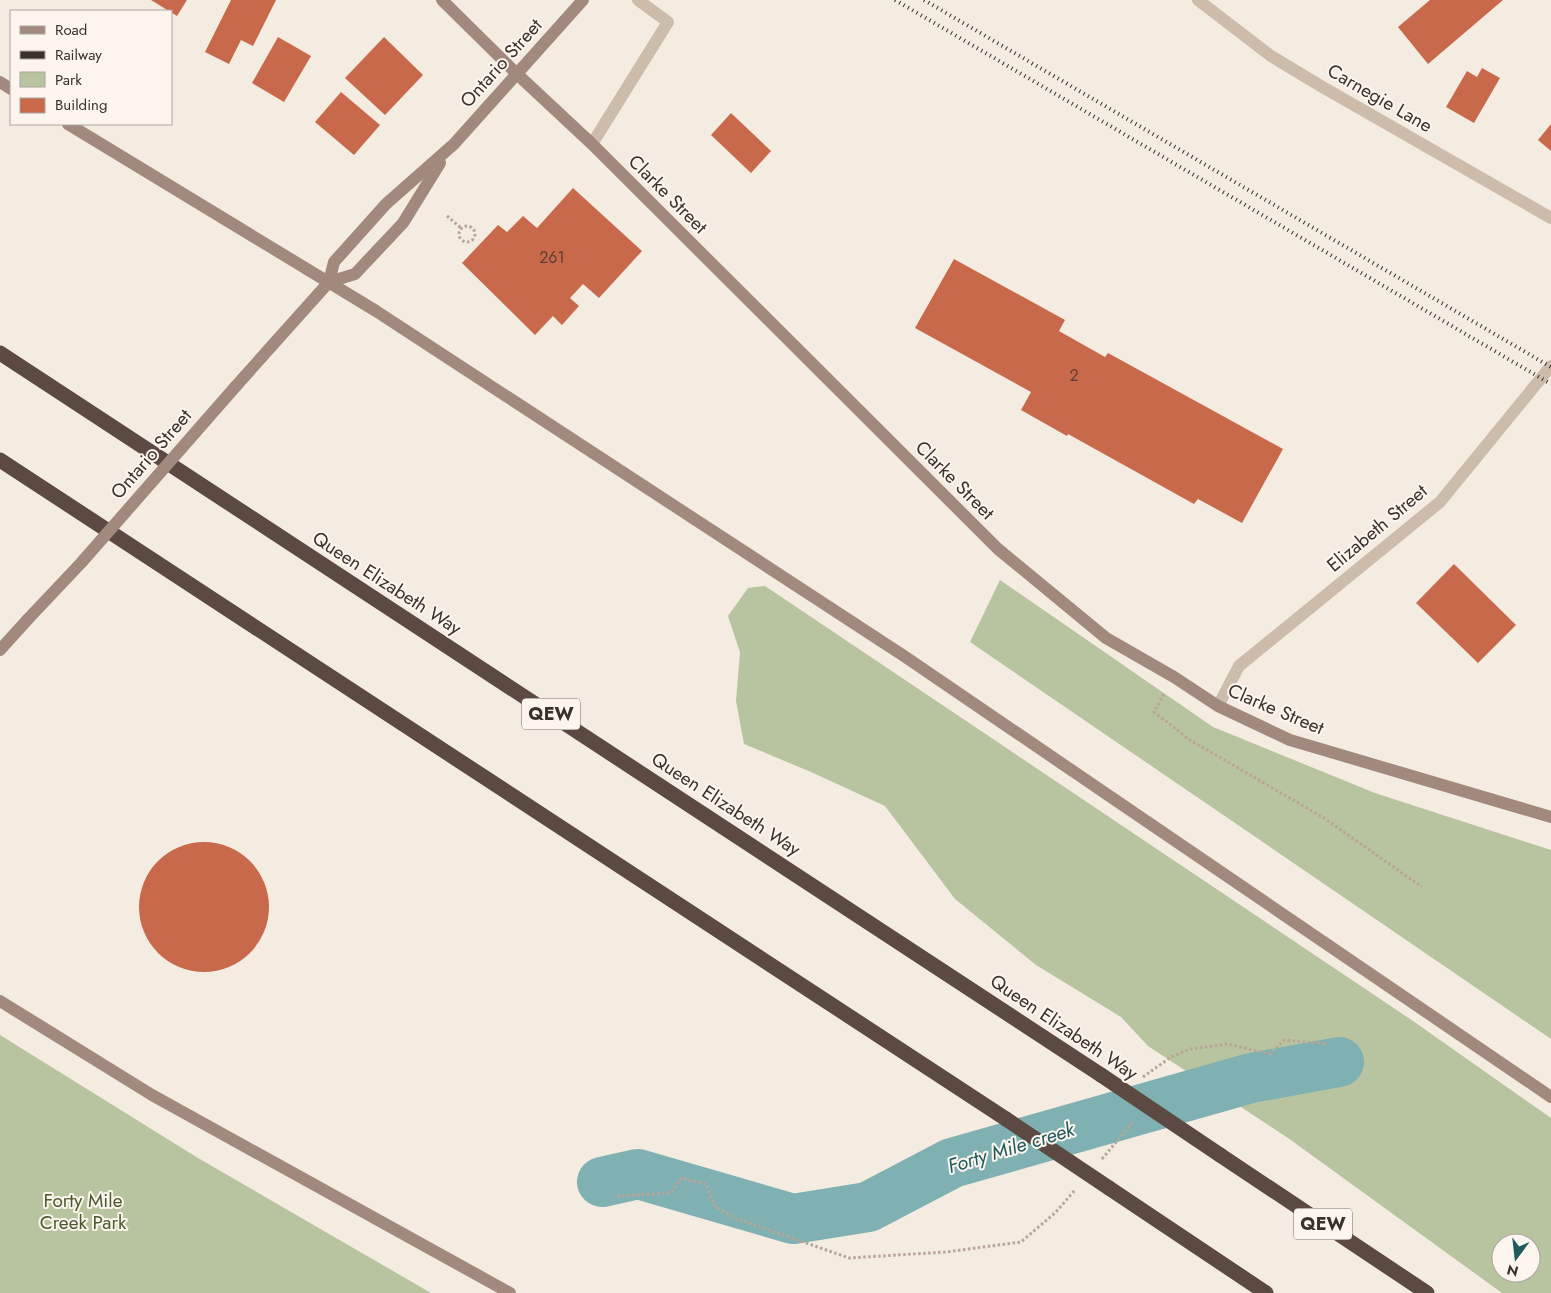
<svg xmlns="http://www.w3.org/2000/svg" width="1551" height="1293" font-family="Jost,sans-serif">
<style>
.green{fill:#b8c4a0;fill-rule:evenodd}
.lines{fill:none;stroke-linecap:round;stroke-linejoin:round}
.river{stroke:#7fb0b2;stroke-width:50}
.building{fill:#c8694b}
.path{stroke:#b9a596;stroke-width:3;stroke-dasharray:2.5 2.5;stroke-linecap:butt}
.lane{stroke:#cdbbac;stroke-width:12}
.street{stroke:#cdbbac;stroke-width:12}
.secondary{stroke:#a18a7d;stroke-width:12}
.highway{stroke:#5c4a42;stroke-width:15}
.rail{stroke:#3b302b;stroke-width:4;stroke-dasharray:1 4;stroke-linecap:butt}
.secondary-bridge{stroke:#a18a7d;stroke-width:12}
.highway-bridge{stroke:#5c4a42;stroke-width:15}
.labels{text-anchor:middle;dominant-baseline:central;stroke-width:4;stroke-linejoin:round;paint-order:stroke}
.number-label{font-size:16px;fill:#5e3e33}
.shield{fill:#fbf5ee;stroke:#756b66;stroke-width:1}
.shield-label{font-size:18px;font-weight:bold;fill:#3b302b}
.street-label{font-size:19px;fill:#3b302b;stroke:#fbf5ee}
.park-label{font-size:19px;fill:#4a5a2e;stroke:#fbf5ee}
.water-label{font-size:20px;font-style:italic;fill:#1f5a5e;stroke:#fbf5ee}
</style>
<rect width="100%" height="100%" fill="#f4ebe1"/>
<g class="green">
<path d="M 1000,580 L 1213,727 L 1375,793 L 1551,850 L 1551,1039 L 970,642 Z"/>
<path d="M 765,586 L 1413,1021 L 1551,1118 L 1551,1293 L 1502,1293 L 1288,1138 L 1148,1046 L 1121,1017 L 1036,965 L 955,899 L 885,806 L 811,772 L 744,744 L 736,701 L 740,652 L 728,616 L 748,588 ZM 1501,1243 L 1531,1243 L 1531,1273 L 1501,1273 Z"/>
<path d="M 0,1035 L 198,1158 L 431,1293 L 0,1293 Z"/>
</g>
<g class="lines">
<path class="river" d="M 602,1182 L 638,1174 L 793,1219 L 868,1207 L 952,1163 L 1251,1078 L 1339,1062"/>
</g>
<g class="building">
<path d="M 151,0 L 187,0 L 177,16 Z"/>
<path d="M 231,0 L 276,0 L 253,46 L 241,40 L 229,64 L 205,52 Z"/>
<path d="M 1430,0 L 1503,0 L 1428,64 L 1398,27 Z"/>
<path d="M 278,37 L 311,56 L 284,102 L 252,83 Z"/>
<path d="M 384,37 L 423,75 L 385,115 L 345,78 Z"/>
<path d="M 1482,68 L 1500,78 L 1474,123 L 1446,107 L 1467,71 L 1477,77 Z"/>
<path d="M 341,92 L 380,125 L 354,155 L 315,122 Z"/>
<path d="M 731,113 L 771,151 L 751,173 L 711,135 Z"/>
<path d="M 1551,124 L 1551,151 L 1538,140 Z"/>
<path d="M 573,188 L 642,251 L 599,298 L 583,284 L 570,298 L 579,306 L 562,325 L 553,316 L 535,335 L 462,263 L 498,225 L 507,232 L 523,216 L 537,228 Z"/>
<path d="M 954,259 L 1065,320 L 1059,331 L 1105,357 L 1108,353 L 1283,449 L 1242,523 L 1198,499 L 1194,504 L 1068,434 L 1067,436 L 1021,410 L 1031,392 L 915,328 Z"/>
<path d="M 1454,564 L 1516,625 L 1478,663 L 1416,603 Z"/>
<circle cx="204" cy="907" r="65"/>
</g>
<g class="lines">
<g class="path">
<path d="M 447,216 L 461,228"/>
<circle cx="467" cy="234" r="8"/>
<path d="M 1164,694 L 1154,712 L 1190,740 L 1324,818 L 1422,887"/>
<path d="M 1143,1077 L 1171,1057 L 1190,1049 L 1228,1044 L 1270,1054 L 1284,1040 L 1328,1044"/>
<path d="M 1102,1159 L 1133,1122"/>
<path d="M 617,1196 L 671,1193 L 681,1178 L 706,1184 L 715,1206 L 735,1218 L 849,1258 L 946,1252 L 1021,1242 L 1055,1213 L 1075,1190"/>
</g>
<path class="lane" d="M 592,144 L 668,22 L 638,0"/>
<g class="street">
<path d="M 1198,0 L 1271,56 L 1319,85 L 1551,218"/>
<path d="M 1218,706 L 1239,666 L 1440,502 L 1551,366"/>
</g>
<g class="secondary">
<path d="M 442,0 L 517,74 L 592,144 L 998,549 L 1106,638 L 1174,677 L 1218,706 L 1290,740 L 1551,817"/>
<path d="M 0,82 L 11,89"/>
<path d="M 68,124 L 376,311 L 904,656 L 1551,1097"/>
<path d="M 329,282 L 355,274 L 403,223 L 440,163"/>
<path d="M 236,386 L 329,282 L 334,262 L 386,204 L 454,144 L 583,0"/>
<path d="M 0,650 L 28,619"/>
<path d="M 0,1001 L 152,1095 L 510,1293"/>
</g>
<g class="highway">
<path d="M 0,353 L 1101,1075"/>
<path d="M 0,460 L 1006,1119"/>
<path d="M 1220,1155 L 1427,1293"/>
<path d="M 1109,1188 L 1266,1293"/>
</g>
<g class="rail">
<path d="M 895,0 L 1551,384"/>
<path d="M 924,0 L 1551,367"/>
</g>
<path class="secondary-bridge" d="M 28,619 L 81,563 L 236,386"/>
<g class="highway-bridge">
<path d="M 1101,1075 L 1220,1155"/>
<path d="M 1006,1119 L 1109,1188"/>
</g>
</g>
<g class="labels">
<g class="number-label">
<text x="552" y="257">261</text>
<text x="1074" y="375">2</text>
</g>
<g class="shield">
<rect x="522" y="698.5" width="58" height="31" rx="4"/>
<rect x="1294" y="1208.5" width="58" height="31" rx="4"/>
</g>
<g class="shield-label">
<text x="551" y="714">QEW</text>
<text x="1323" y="1224">QEW</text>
</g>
<g class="street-label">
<text transform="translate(501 63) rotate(-48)">Ontario Street</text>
<text transform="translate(1380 98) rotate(30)">Carnegie Lane</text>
<text transform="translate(668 194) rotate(45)">Clarke Street</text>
<text transform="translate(151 454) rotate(-49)">Ontario Street</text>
<text transform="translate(955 480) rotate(45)">Clarke Street</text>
<text transform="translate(1377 528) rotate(-40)">Elizabeth Street</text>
<text transform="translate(387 583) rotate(33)">Queen Elizabeth Way</text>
<text transform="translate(1276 709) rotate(23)">Clarke Street</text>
<text transform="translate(726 804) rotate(33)">Queen Elizabeth Way</text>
<text transform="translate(1064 1027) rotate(34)">Queen Elizabeth Way</text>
</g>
<g class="park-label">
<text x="83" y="1200">Forty Mile<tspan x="83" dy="22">Creek Park</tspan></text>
</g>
<g class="water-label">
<text transform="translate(1011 1148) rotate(-17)">Forty Mile creek</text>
</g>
</g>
<rect x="10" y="10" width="162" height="115" fill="#fbf5ee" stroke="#aea6a0"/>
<rect x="20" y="26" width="25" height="8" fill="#a18a7d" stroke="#aea6a0"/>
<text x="55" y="35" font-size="15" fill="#3b302b">Road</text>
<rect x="20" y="51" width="25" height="8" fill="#3b302b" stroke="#aea6a0"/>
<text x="55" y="60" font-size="15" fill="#3b302b">Railway</text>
<rect x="20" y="72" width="25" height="15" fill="#b8c4a0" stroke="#aea6a0"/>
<text x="55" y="85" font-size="15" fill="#3b302b">Park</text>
<rect x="20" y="98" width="25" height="15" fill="#c8694b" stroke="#aea6a0"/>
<text x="55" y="110" font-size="15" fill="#3b302b">Building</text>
<g transform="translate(1516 1258) rotate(195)"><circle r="24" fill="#fbf5ee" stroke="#aea6a0"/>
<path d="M0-4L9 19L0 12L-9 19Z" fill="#1f5a5e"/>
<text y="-8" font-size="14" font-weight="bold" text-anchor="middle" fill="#3b302b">N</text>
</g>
</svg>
